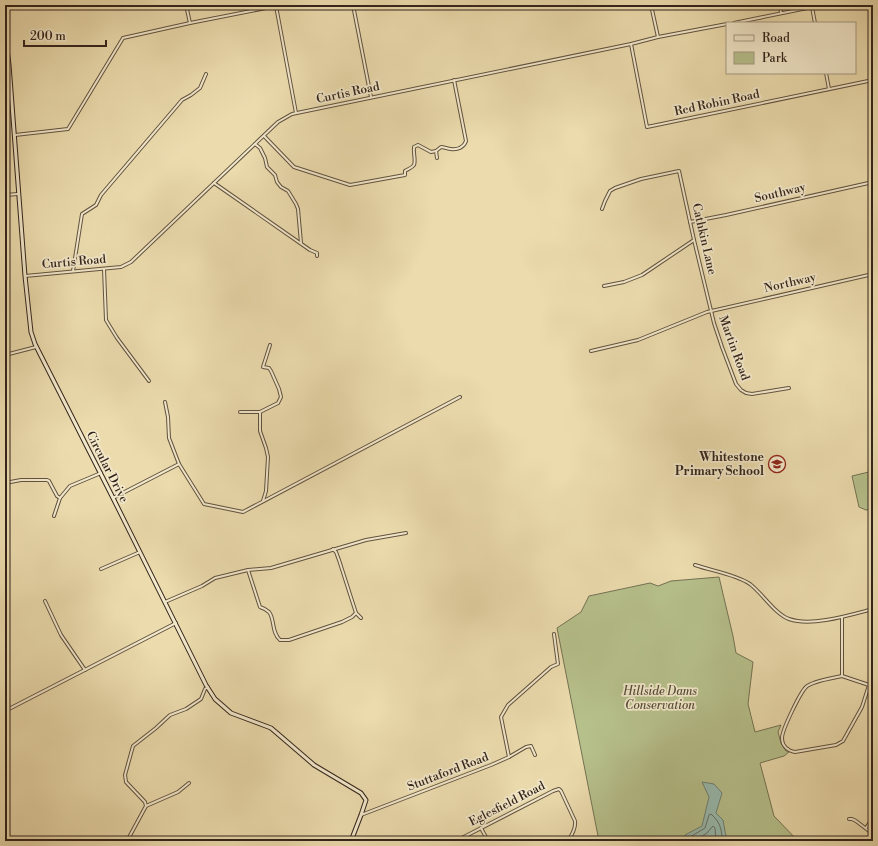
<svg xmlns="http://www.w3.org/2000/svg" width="878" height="846" font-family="'Libre Bodoni',serif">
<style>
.green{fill:#b6c08b;stroke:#747254}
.water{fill:#98bbae;stroke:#707f74}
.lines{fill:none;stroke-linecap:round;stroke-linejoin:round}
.shore{stroke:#667065;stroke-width:1}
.street-casing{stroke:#615240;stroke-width:4}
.secondary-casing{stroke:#33241c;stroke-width:5}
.street{stroke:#f2e8ca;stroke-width:2}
.secondary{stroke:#f2e8ca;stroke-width:3}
.labels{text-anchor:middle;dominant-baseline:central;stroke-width:3.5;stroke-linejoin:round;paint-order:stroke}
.street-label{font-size:12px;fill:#33241c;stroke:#f2e8ca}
.poi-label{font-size:12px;font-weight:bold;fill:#33241c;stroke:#f2e8ca;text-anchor:end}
.park-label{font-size:12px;font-style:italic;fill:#544b38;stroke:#f2e8ca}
</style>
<rect width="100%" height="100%" fill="#ebdbad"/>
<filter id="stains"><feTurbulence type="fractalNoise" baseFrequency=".005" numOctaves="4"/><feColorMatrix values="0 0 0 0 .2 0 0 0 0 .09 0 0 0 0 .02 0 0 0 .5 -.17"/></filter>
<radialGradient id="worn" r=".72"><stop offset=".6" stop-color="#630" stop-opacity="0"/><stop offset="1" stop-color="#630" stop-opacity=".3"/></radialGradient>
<g class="green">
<path d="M 5,67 L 7,69 L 10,111 L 5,112 Z"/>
<path d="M 873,471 L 873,509 L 866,510 L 859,507 L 852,476 Z"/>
<path d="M 719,577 L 733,636 L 736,653 L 753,662 L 748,704 L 755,732 L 781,725 L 778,732 L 781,743 L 786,751 L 788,751 L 789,752 L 784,756 L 760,763 L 774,816 L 798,841 L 599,841 L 557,628 L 581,612 L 589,596 L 650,583 L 658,586 L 671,581 Z"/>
</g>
<path class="water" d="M 702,782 L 714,784 L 722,793 L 716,813 L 723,820 L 726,837 L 725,841 L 685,841 L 685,835 L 702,826 L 709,797 Z"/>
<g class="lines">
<g class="shore">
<path d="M 689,841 L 690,837 L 705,828 L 709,815 L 711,814 C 720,822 722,829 722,841"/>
<path d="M 694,841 L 707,833 L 712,827 L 713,826 L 715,828 L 716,841"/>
</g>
<g class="street-casing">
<g id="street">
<path d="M 186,5 L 190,23"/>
<path d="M 353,5 L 371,97"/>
<path d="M 651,5 L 658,37"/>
<path d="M 780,5 L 781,13"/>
<path d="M 276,6 L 296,113"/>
<path d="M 812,7 L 815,23"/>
<path d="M 734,23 L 822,5"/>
<path d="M 631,44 L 647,127 L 873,80"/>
<path d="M 826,73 L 829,89"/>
<path d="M 15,135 L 68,129 L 123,38 L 190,23 L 281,5"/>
<path d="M 264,136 L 294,167 L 350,185 L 405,175 L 405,171 C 408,169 412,168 414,165 C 416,160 413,153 414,147 L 418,145 L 431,152 L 436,151"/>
<path d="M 255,144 L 260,148 L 265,158 L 267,167 L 275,175 L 277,182 L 281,187 L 288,191 L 296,204 L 298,209 L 301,243"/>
<path d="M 437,158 L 436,151 L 441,147 C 444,147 448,149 451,149 C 458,150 464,147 466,141 L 454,80"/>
<path d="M 214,183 L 310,250 L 317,253 L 317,256"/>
<path d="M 5,195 L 18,194"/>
<path d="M 602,209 L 605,201 L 610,191 L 615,188 L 641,179 L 679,171 L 694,240 L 714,323 L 722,347 L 736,384 L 741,390 L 746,393 L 752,394 L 789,388"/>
<path d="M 690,222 L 726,215 L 873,182"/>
<path d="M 104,269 L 106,320 L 117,338 L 149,381"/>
<path d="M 73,271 L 82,214 L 96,205 L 101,195 L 182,100 L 191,95 L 200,88 L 206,74"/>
<path d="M 25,276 L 121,267 L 131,262 L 278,122 L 292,114 L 631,44 L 658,37 L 727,24"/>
<path d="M 604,286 L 624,282 L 642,275 L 694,240"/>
<path d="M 591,351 L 638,340 L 707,312 L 873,274"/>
<path d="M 5,355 L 36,347"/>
<path d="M 165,402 L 168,417 L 169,438 L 179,464 L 204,504 L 243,512 L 460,397"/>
<path d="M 240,412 L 260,412"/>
<path d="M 5,483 L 21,480 L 47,480 L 49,481 L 57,496 L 60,498"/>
<path d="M 113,498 L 179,464"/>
<path d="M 263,501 L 266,491 L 268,457 L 266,448 L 260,431 L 260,412 L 278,403 L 281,397 L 279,389 L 271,371 L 269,368 L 263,367 L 270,345"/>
<path d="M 54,516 L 60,498 L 70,486 L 101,473"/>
<path d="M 333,549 L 336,552 L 339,560 L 356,613 L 361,618"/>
<path d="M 695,565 C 712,571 735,574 750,584 C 762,593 775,614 789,619 C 812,627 850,615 873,609"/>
<path d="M 101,569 L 140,552"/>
<path d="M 248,570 L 260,607 C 263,608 267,610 269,612 C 275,619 271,632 280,640 L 289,640 L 342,622 L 352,617 L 356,613"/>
<path d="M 45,601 L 61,635 L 85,670"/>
<path d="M 165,602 L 202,586 L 215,578 L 248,570 L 271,568 L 366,540 L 406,533"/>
<path d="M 842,676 L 869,685 L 862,707 L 843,741 L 836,745 L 795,752 C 788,751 782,746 782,738 C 782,730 800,693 806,687 C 812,681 833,678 842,676 Z"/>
<path d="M 842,676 L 842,617"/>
<path d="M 5,711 L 176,623"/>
<path d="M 509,757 L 501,717 L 508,705 L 551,667 L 558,664 L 554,634"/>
<path d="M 146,806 L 145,802 L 126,782 L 125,775 L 133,746 L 156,728 L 170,715 L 186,709 L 201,699 L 205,689 L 208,687"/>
<path d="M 361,815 L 491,765 L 509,757 L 526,747 L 531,746 L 535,755"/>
<path d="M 849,819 L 852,819 L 856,821 L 873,834"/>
<path d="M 481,828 L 488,841"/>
<path d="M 866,828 L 873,818"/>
<path d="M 127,841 L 146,806 L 178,792 L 189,783"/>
<path d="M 456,841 L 553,791 L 559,789 L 561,791 L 575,821 C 576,828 572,835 568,841"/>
</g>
</g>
<g class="secondary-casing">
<path id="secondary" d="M 5,33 L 9,65 L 25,276 L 31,332 L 35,344 L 113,498 L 206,685 L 215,699 L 231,713 L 271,728 L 314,765 L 361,793 L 366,800 L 361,815 L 351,841"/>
</g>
<use href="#street" class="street"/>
<use href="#secondary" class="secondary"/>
</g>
<defs>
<g id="school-ring" transform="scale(0.9)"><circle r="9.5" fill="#f2e8ca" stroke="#8f2418" stroke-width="1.5"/><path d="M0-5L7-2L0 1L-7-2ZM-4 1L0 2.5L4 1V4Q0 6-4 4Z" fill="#8f2418"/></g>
</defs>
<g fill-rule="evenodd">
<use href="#school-ring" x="777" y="464"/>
</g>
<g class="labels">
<g class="street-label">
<text transform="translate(348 93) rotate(-12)">Curtis Road</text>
<text transform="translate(717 103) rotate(-12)">Red Robin Road</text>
<text transform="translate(780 193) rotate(-13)">Southway</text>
<text transform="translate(704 239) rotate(77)">Cathkin Lane</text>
<text transform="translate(74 262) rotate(-5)">Curtis Road</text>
<text transform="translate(790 283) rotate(-13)">Northway</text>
<text transform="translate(734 348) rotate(70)">Martin Road</text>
<text transform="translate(107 467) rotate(63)">Circular Drive</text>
<text transform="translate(448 772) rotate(-21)">Stuttaford Road</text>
<text transform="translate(507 804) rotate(-27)">Eglesfield Road</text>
</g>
<g class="poi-label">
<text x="764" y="457">Whitestone<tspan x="764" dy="14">Primary School</tspan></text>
</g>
<g class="park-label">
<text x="660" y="691">Hillside Dams<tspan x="660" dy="14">Conservation</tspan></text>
</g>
</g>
<rect width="878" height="846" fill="none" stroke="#ebdbad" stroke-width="20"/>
<rect x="6" y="6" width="866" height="834" fill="none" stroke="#33241c" stroke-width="2"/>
<rect x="10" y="10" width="858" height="826" fill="none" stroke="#33241c"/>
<rect x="726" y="22" width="130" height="52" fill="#f2e8ca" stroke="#a69a84"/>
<rect x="734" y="35" width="20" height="6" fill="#f2e8ca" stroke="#a69a84"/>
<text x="762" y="42" font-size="12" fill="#33241c">Road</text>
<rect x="734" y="52" width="20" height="12" fill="#b6c08b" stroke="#a69a84"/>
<text x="762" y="62" font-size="12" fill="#33241c">Park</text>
<path d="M24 40v6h82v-6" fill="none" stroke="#33241c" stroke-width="2"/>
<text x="30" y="40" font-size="12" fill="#33241c" stroke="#f2e8ca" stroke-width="3" paint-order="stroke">200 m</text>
<rect width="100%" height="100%" filter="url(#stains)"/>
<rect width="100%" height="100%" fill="url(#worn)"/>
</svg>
